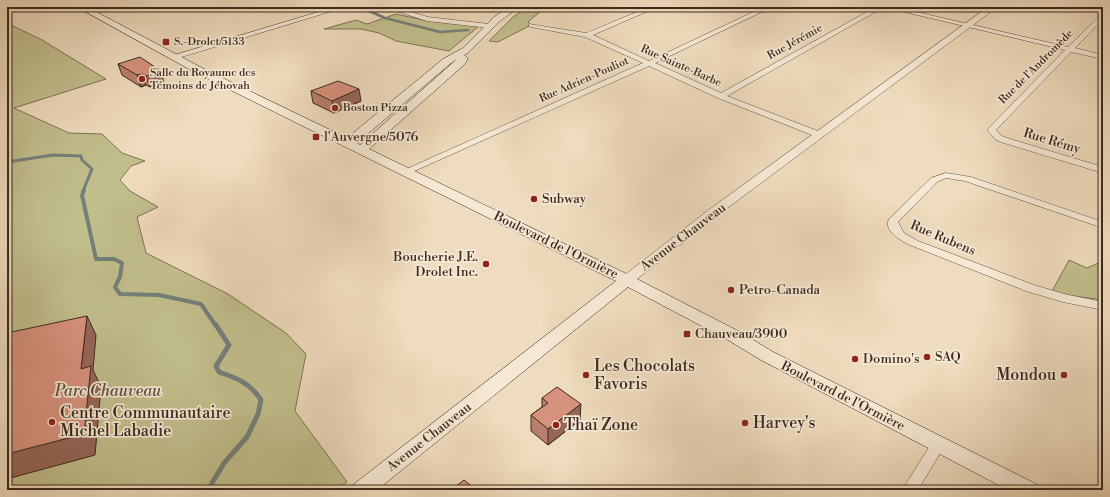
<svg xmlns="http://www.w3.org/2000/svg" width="1110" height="497" font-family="'Libre Bodoni',serif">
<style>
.green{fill:#c1be8c;stroke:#7e7456}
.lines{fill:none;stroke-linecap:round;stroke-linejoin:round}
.stream-far3{stroke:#74807a;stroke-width:2.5}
.stream-far2{stroke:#74807a;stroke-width:3}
.stream-far1{stroke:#74807a;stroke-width:4}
.stream{stroke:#74807a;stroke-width:5}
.minor-casing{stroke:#685646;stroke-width:1}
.tertiary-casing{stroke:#685646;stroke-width:1}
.secondary-casing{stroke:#3b2a1f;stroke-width:1}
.minor{fill:#f5e8d4;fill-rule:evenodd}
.tertiary{fill:#f5e8d4;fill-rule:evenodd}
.secondary{fill:#f5e8d4;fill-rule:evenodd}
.wall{fill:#b97e6c;stroke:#3b2a1f}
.shaded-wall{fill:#966658;stroke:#3b2a1f}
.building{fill:#d7927d;stroke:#3b2a1f}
.poi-dot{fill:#8f2418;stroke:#f5e8d4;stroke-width:1.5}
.labels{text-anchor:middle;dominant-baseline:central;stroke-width:3.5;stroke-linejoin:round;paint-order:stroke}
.far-poi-label{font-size:11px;fill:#3b2a1f;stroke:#f5e8d4;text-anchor:start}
.far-street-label{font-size:11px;fill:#3b2a1f;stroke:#f5e8d4}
.poi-label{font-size:13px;fill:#3b2a1f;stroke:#f5e8d4;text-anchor:start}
.street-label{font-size:13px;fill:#3b2a1f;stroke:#f5e8d4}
.near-poi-label{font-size:16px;fill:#3b2a1f;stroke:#f5e8d4;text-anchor:start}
.near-park-label{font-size:16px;font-style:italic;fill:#5c4f3a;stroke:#f5e8d4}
</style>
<rect width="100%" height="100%" fill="#efdbbd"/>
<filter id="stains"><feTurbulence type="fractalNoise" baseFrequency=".005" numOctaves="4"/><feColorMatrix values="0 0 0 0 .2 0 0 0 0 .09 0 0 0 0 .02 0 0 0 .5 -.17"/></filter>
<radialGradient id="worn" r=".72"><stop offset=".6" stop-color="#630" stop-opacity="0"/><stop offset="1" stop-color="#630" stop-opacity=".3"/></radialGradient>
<g class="green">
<path d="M 528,7 L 552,7 L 541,11 L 528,22 L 531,25 L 498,42 L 489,41 L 513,17 Z"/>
<path d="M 396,14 L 428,21 L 479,26 L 449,51 L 396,41 L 379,33 L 361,29 L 324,29 L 356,20 L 367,24 Z"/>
<path d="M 7,23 L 42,40 L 106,79 L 14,108 L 69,133 L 102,134 L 122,153 L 145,161 L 131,166 L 120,180 L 130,191 L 158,207 L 137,217 L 146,253 L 228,294 L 286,333 L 306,354 L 295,411 L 347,482 L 335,490 L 7,490 Z"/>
<path d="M 1069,260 L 1087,268 L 1103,261 L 1103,300 L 1051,293 Z"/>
</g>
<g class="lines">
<path class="stream-far3" d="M 360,7 L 385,18 L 440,32 L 468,30"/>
<path class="stream-far2" d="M 7,162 L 53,155 L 81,156 L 82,160 L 92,169 L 83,191"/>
<path class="stream-far1" d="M 84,190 L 82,195 L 96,259 L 114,259 L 122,263 L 120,277 L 115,287 L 120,294 L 159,295 L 201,304 L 216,326"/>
<path class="stream" d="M 208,490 L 224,463 L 247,437 L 258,414 L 261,400 C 250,383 237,378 219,372 L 216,366 L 229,345 L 216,325"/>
<g class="minor-casing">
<g id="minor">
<path d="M 335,7 L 345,7 L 175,59 L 168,57 Z"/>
<path d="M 384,7 L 394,7 L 428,17 L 489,24 L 492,26 L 489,28 L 427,21 Z"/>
<path d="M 493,7 L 502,7 L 511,11 L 508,13 Z"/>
<path d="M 649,7 L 657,7 L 593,35 L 649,61 L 764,7 L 772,7 L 655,63 L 721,93 L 876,7 L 895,7 L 1068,47 L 1103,13 L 1103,19 L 1075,48 L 1103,55 L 1103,59 L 1071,52 L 996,130 L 1002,136 L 1010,139 L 1103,167 L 1103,173 L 1004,143 L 996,140 L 987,130 L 1065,50 L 884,7 L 727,96 L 823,133 L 823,137 L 817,137 L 718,98 L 649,66 L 410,173 L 404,173 L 402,171 L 643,63 L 585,37 L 531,27 L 529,26 L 529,24 L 586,33 Z"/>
<path d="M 946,173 L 971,177 L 1103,222 L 1103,228 L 965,181 L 946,178 L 937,182 L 898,222 L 904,233 L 918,241 L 1034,285 L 1064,294 L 1103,302 L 1103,310 L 1063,302 L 1026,291 L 910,245 C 901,241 883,231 889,219 L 931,178 Z"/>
<path d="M 938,439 L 943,441 L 945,445 L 918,490 L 902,490 L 933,441 Z"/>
</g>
</g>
<g class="tertiary-casing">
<path id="tertiary" d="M 988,7 L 997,7 L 718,215 L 632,283 L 622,283 L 620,280 L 622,277 L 710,209 Z"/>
</g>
<g class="secondary-casing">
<path id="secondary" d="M 77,7 L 87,7 L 206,70 L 347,138 L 443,59 L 463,48 L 494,17 L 509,7 L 519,7 L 500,21 L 469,52 L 464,55 L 468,58 L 465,64 L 369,149 L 633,277 L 740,332 L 773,352 L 1036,484 L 1039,490 L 1008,490 L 761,360 L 728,340 L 628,287 L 377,490 L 351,490 L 354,484 L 616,281 L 198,74 ZM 457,59 L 360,145 L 357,143 L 451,63 Z"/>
</g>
<use href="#minor" class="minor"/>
<use href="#tertiary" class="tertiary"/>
<use href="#secondary" class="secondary"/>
</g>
<g class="wall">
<path d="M 118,64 L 164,83 L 150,87 L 146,85 L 141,87 L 122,75 Z"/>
<path d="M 311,91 L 361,101 L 334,113 L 313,103 Z"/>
<path d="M 542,398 L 580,420 L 548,445 L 531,431 L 531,415 L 542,407 Z"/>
</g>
<g class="shaded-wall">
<path d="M 161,71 L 164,83 L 150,87 L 146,76 Z"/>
<path d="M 142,74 L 146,85 L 141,87 L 137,75 Z"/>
<path d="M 359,89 L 361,101 L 334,113 L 332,101 Z"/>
<path d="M 87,316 L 96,335 L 93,370 L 101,387 L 95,455 L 7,479 L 7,454 L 81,369 Z"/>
<path d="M 581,404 L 580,420 L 548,445 L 548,429 Z"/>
</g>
<g class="building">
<path d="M 140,57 L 161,71 L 146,76 L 142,74 L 137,75 L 118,64 Z"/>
<path d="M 338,81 L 359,89 L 332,101 L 311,91 Z"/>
<path d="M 87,316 L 81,369 L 91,366 L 84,434 L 7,454 L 7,333 Z"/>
<path d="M 557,387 L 581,404 L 548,429 L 531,415 L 548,403 L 542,398 Z"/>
<path d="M 464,480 L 476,490 L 451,490 Z"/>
</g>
<g class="poi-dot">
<rect x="162" y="38" width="8" height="8" rx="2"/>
<circle cx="142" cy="79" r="4"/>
<circle cx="335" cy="108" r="4"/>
<rect x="312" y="133" width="8" height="8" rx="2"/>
<circle cx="534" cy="199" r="4"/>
<circle cx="486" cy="264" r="4"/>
<circle cx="731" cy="290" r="4"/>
<rect x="683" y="330" width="8" height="8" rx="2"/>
<circle cx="927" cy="357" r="4"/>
<circle cx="855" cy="359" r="4"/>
<circle cx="586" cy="375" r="4"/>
<circle cx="1064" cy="375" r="4"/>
<circle cx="52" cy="422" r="4"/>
<circle cx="745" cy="423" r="4"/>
<circle cx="556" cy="425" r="4"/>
</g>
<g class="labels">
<g class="far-poi-label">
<text x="174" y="42">S.-Drolet/5133</text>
<text x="150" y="73">Salle du Royaume des<tspan x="150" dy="13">Témoins de Jéhovah</tspan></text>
<text x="343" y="108">Boston Pizza</text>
</g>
<g class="far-street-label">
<text transform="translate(795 42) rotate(-29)">Rue Jérémie</text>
<text transform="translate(681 66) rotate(24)">Rue Sainte-Barbe</text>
<text transform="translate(1036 67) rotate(-45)">Rue de l'Andromède</text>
<text transform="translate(584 80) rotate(-24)">Rue Adrien-Pouliot</text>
</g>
<g class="poi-label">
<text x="324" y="137">l'Auvergne/5076</text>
<text x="542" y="199">Subway</text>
<text x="478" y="257" text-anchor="end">Boucherie J.E.<tspan x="478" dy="15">Drolet Inc.</tspan></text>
<text x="739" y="290">Petro-Canada</text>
<text x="695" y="334">Chauveau/3900</text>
<text x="935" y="357">SAQ</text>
<text x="863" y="359">Domino's</text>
</g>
<g class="street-label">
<text transform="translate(1052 141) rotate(17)">Rue Rémy</text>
<text transform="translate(683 237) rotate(-37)">Avenue Chauveau</text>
<text transform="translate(943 238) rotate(23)">Rue Rubens</text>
<text transform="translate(556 245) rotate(26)">Boulevard de l'Ormière</text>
<text transform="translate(843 396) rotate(27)">Boulevard de l'Ormière</text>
<text transform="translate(429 437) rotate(-38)">Avenue Chauveau</text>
</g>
<g class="near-poi-label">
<text x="594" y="366">Les Chocolats<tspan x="594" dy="18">Favoris</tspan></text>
<text x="1056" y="375" text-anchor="end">Mondou</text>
<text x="60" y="413">Centre Communautaire<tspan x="60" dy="18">Michel Labadie</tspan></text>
<text x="753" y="423">Harvey's</text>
<text x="564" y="425">Thaï Zone</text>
</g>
<g class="near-park-label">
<text x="108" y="391">Parc Chauveau</text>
</g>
</g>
<rect width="1110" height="497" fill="none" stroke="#efdbbd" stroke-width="24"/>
<rect x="8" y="8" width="1094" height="481" fill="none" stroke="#3b2a1f" stroke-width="2"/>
<rect x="12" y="12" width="1086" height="473" fill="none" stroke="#3b2a1f"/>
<rect width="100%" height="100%" filter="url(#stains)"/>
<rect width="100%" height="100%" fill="url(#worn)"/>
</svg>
